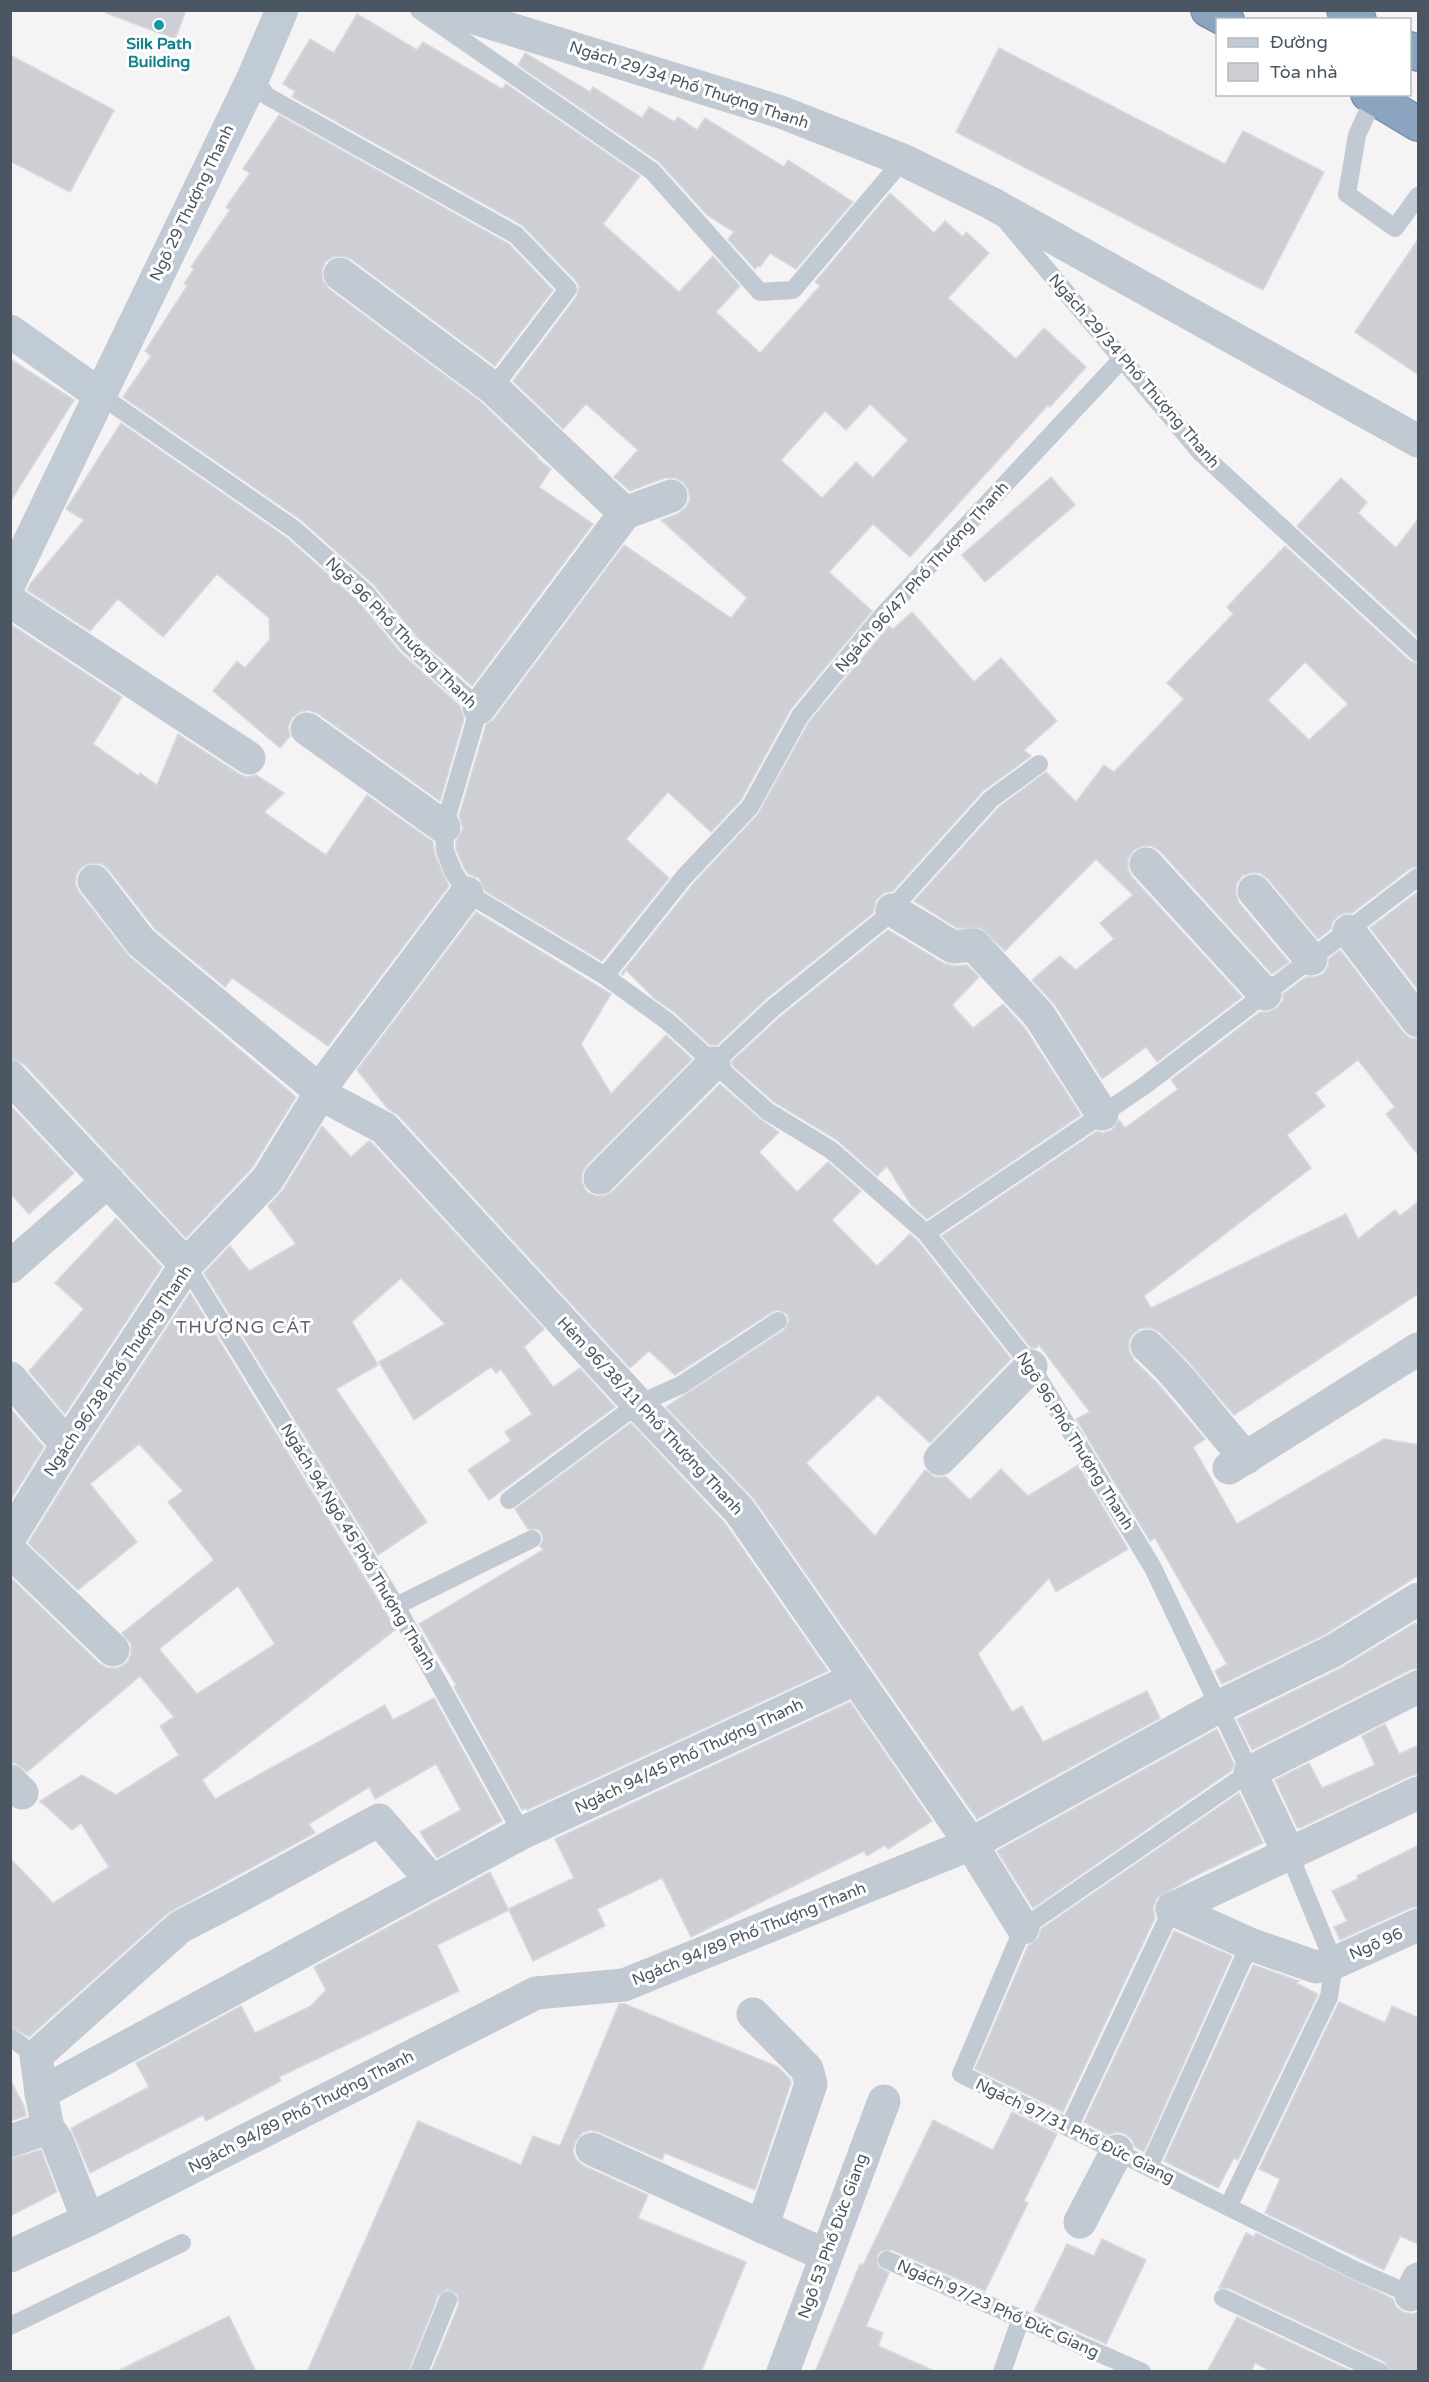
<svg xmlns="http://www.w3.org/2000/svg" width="1429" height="2382" font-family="'Varela Round',sans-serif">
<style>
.building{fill:#cdcfd5;stroke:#d7d9de;stroke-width:1.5;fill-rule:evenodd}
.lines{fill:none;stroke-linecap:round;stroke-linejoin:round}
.highway-casing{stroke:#7690ad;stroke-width:36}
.lane{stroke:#c1cad2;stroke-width:18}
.street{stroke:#c1cad2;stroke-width:33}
.secondary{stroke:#c1cbd6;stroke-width:33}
.highway{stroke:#8ba5c1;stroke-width:33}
.culture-dot{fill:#0f9aa8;stroke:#fff;stroke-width:2}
.labels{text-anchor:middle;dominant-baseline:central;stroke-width:6;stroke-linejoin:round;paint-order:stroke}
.culture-label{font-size:16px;font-weight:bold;fill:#0d838f;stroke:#fff}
.street-label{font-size:16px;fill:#4a5661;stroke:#fff}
.neighbourhood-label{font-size:18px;letter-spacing:1.5px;fill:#5f6368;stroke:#fff}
</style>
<rect width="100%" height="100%" fill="#f5f3f3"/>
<g class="building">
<path d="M 106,10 L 186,10 L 175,39 L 106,13 Z"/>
<path d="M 357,14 L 417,50 L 423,42 L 502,89 L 506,84 L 640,176 L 603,224 L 679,292 L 713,256 L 740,286 L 716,312 L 760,353 L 820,286 L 815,282 L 890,193 L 934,233 L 945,221 L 963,237 L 966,232 L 989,253 L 948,298 L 1016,359 L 1044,328 L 1086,367 L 1050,407 L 1048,405 L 910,557 L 873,524 L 829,572 L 872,611 L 791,709 L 741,800 L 711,832 L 668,792 L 626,839 L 669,878 L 602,961 L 485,891 L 479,878 L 468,874 L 464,868 L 456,849 L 456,841 L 463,828 L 459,816 L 486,725 L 494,719 L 624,545 L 731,618 L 747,598 L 661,520 L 678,514 L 686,507 L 690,499 L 688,489 L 683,482 L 675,478 L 665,478 L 630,491 L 614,477 L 638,450 L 586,404 L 563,429 L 513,381 L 577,296 L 579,286 L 576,281 L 522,225 L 292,97 L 295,91 L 283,84 L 310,39 L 334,53 ZM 870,404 L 908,440 L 873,478 L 856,462 L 822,498 L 781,460 L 825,411 L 846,430 Z"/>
<path d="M 999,48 L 1225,164 L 1243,131 L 1324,172 L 1263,290 L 956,132 Z"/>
<path d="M 525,53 L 590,92 L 593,87 L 642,118 L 649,107 L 674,122 L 678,117 L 697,130 L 705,118 L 784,167 L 788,160 L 853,202 L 796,269 L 770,253 L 760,267 L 758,266 L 755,269 L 728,239 L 734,232 L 707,215 L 659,162 L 518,65 Z"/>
<path d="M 10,55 L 114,110 L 70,192 L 10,161 Z"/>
<path d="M 279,115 L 509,244 L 553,290 L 495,366 L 351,259 L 343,256 L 333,257 L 325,262 L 322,271 L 323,281 L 329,289 L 481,402 L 538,457 L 537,458 L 551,469 L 539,487 L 593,524 L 472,686 L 416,636 L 374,585 L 301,520 L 123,397 L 151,356 L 145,351 L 187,286 L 184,284 L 194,269 L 191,267 L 230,210 L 226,207 L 250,173 L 243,169 Z"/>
<path d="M 1419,238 L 1419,375 L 1355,332 Z"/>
<path d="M 10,359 L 74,400 L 10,502 Z"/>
<path d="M 121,423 L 287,538 L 358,601 L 400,652 L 460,706 L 464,719 L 440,801 L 317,713 L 308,710 L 300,712 L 292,718 L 288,727 L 290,736 L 280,748 L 213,691 L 237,661 L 245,668 L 270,639 L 269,618 L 217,574 L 163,637 L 118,599 L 90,631 L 27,590 L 31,583 L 84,520 L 66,509 Z"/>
<path d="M 1051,477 L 1075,505 L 985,582 L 962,555 Z"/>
<path d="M 1341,478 L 1367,502 L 1358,513 L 1396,548 L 1419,518 L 1419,638 L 1297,526 Z"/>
<path d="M 1285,546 L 1410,661 L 1419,664 L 1419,866 L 1411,868 L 1352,913 L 1346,913 L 1338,916 L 1332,923 L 1331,929 L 1318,939 L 1268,879 L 1260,873 L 1251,873 L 1242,876 L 1236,885 L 1236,894 L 1239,903 L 1289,962 L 1272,974 L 1160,851 L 1151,846 L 1143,846 L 1134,850 L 1128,859 L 1128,869 L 1132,877 L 1242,997 L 1157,1062 L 1146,1047 L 1102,1079 L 1055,1005 L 1032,980 L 1060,956 L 1076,970 L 1114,939 L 1100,923 L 1133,895 L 1096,859 L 1005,951 L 981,928 L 957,928 L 914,901 L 999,807 L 1046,772 L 1076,802 L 1104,765 L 1114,772 L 1184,699 L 1167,683 L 1233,614 L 1227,607 ZM 1305,662 L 1348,704 L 1309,740 L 1268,700 Z"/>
<path d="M 912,612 L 974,682 L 1001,658 L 1057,721 L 1024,750 L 1031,756 L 983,791 L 893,891 L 884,893 L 876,900 L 873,913 L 766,999 L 717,1045 L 710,1045 L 675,1013 L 654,998 L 626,970 L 623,975 L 621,974 L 693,884 L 758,814 L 809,722 L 889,626 L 893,629 Z"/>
<path d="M 10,624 L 122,697 L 93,744 L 139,776 L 140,773 L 157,785 L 178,734 L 239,774 L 247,777 L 256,775 L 284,793 L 264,812 L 326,855 L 367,795 L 433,842 L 435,855 L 449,886 L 328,1046 L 232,978 L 225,987 L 155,929 L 109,870 L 102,864 L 91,863 L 82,867 L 77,873 L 75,883 L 79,892 L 129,956 L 296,1097 L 252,1168 L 186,1238 L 24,1064 L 10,1059 Z"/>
<path d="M 1419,891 L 1419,991 L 1370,928 Z"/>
<path d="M 476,912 L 611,994 L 581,1044 L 611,1094 L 666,1035 L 692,1059 L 587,1165 L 582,1173 L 582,1182 L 587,1192 L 596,1196 L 604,1196 L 613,1191 L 720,1084 L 760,1119 L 779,1132 L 759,1152 L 797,1192 L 828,1162 L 861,1191 L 832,1220 L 877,1266 L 910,1234 L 918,1241 L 1011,1359 L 930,1443 L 878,1395 L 806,1463 L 875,1536 L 925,1470 L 935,1477 L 946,1477 L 970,1500 L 1001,1469 L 1028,1496 L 1078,1465 L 1128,1549 L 1056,1592 L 1049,1578 L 978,1654 L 1012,1712 L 1022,1706 L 1043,1742 L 1147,1691 L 1160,1718 L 977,1819 L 754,1499 L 666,1407 L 784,1330 L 789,1321 L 787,1314 L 778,1310 L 772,1312 L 675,1375 L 649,1351 L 630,1368 L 398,1115 L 388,1109 L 357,1070 Z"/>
<path d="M 888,930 L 943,963 L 954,966 L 967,965 L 979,977 L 952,1005 L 973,1028 L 1003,1004 L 1024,1027 L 1081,1115 L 927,1219 L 911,1205 L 887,1166 L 877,1176 L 837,1140 L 774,1102 L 732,1065 L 732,1061 L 780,1017 Z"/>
<path d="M 1340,950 L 1403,1032 L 1410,1038 L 1419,1039 L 1419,1156 L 1386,1114 L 1395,1107 L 1358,1060 L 1315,1093 L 1325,1106 L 1287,1135 L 1311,1168 L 1144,1296 L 1151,1308 L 1346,1214 L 1358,1239 L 1395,1210 L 1400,1216 L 1419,1201 L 1419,1293 L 1234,1415 L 1187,1360 L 1159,1332 L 1151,1328 L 1141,1328 L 1133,1334 L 1129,1341 L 1129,1351 L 1134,1360 L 1159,1385 L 1205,1439 L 1193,1447 L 1237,1524 L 1384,1439 L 1419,1445 L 1419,1575 L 1324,1635 L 1222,1684 L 1215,1671 L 1227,1664 L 1155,1538 L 1150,1541 L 1076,1419 L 1090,1412 L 1039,1345 L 1036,1348 L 1031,1348 L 942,1236 L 1097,1131 L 1103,1133 L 1112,1130 L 1119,1120 L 1125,1128 L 1178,1089 L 1171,1080 L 1260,1012 L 1268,1012 L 1277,1008 L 1283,1000 L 1283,994 L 1306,977 L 1315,977 L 1323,974 L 1328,966 L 1329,959 Z"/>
<path d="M 10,1105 L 74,1173 L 29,1214 L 10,1193 Z"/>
<path d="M 322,1126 L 351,1157 L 369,1141 L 372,1143 L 544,1329 L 524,1347 L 553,1387 L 580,1368 L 615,1407 L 489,1500 L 468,1470 L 511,1441 L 505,1432 L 532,1414 L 501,1369 L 496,1373 L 491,1367 L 414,1420 L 379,1362 L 445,1324 L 401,1278 L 352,1322 L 378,1365 L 336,1389 L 427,1522 L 378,1555 L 204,1273 L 230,1246 L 249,1271 L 296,1244 L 268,1206 L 283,1190 Z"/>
<path d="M 116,1218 L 162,1267 L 65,1414 L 29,1371 L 84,1309 L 55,1283 Z"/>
<path d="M 190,1293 L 396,1629 L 202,1780 L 215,1799 L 385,1705 L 393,1720 L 434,1698 L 502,1821 L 437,1858 L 420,1832 L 461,1810 L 436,1764 L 375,1799 L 369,1787 L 309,1824 L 315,1833 L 168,1913 L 29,2037 L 10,2026 L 10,1858 L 53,1903 L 109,1867 L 81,1823 L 72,1830 L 40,1801 L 82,1775 L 116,1795 L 179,1755 L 160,1726 L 174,1717 L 140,1676 L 27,1772 L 15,1763 L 10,1763 L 10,1577 L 100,1664 L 108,1668 L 118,1668 L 127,1663 L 131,1654 L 131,1644 L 122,1633 L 214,1560 L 168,1502 L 183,1491 L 139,1444 L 90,1484 L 137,1542 L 78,1590 L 28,1543 L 83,1455 ZM 238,1586 L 275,1644 L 197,1694 L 159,1649 Z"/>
<path d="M 10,1408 L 44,1447 L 10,1501 Z"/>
<path d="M 631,1423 L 724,1522 L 828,1671 L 527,1810 L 526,1808 L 522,1810 L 454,1687 L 456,1685 L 419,1624 L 543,1550 L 540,1546 L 543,1540 L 542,1534 L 538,1529 L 528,1529 L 515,1509 Z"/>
<path d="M 1415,1623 L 1419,1629 L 1419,1668 L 1410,1670 L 1252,1750 L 1237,1719 L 1341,1668 Z"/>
<path d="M 850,1702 L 932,1821 L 888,1849 L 885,1845 L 867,1856 L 864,1851 L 691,1937 L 662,1878 L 597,1909 L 605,1926 L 533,1961 L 509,1910 L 437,1945 L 459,1991 L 279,2077 L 281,2081 L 206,2121 L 203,2115 L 90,2173 L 71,2128 L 149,2087 L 136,2063 L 241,2006 L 255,2033 L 311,2006 L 326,1990 L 314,1967 L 490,1872 L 508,1909 L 574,1878 L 555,1839 Z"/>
<path d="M 1385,1724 L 1399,1754 L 1419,1745 L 1419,1774 L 1410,1776 L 1300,1828 L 1297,1827 L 1275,1780 L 1309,1763 L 1322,1788 L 1375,1765 L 1362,1736 Z"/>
<path d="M 1217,1729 L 1234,1764 L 1231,1771 L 1033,1908 L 997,1851 Z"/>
<path d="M 1239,1793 L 1263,1843 L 1193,1877 L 1157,1898 L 1153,1908 L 1155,1918 L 1063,2112 L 975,2069 L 1028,1946 L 1039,1937 L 1041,1929 Z"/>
<path d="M 1419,1845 L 1419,1906 L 1410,1908 L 1340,1940 L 1334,1927 L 1347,1921 L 1332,1891 L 1358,1879 L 1357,1876 Z"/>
<path d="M 1174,1931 L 1232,1956 L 1144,2152 L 1135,2147 L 1132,2140 L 1125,2134 L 1117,2132 L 1108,2135 L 1084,2122 Z"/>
<path d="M 1253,1965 L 1299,1981 L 1296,1983 L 1318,1994 L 1238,2160 L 1234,2158 L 1218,2188 L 1164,2161 Z"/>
<path d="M 1339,2002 L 1385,2023 L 1392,2006 L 1419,2018 L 1419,2244 L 1400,2236 L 1384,2270 L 1265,2213 L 1280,2179 L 1259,2169 Z"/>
<path d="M 619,2004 L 625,2004 L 778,2067 L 790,2079 L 791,2083 L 755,2190 L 665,2153 L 662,2160 L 599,2132 L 590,2130 L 582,2133 L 575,2142 L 573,2151 L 576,2159 L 584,2166 L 648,2195 L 638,2218 L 746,2262 L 701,2372 L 431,2372 L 459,2304 L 457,2294 L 447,2289 L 438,2296 L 408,2372 L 307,2372 L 418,2121 L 521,2165 L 533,2136 L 560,2146 Z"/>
<path d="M 10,2079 L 24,2106 L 26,2116 L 10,2121 Z"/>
<path d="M 1012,2112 L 1057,2134 L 1024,2201 L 1028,2203 L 985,2291 L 892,2250 L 881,2251 L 877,2256 L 878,2266 L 889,2273 L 866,2326 L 883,2333 L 878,2346 L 937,2372 L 815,2372 L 860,2264 L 863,2265 L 933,2120 L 993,2150 Z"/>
<path d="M 41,2150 L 57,2192 L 10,2216 L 10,2159 Z"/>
<path d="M 1246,2233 L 1254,2237 L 1256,2233 L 1393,2299 L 1396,2307 L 1403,2312 L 1412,2314 L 1419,2312 L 1419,2372 L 1391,2372 L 1385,2362 L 1228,2288 L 1219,2288 Z"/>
<path d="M 1102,2239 L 1146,2260 L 1106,2344 L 1034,2311 L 1067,2244 L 1094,2256 Z"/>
<path d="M 229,2316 L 256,2372 L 116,2372 Z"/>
<path d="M 1237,2317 L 1353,2372 L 1272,2372 L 1255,2363 L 1251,2372 L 1207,2372 Z"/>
</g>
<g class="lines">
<g class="highway-casing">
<g id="highway">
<path d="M 1208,10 L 1227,20"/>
<path d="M 1344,10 L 1359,20"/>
<path d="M 1410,49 L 1418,54"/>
<path d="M 1368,94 L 1418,124"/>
</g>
</g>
<g class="lane">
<path d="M 419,10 L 652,171 L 760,292 L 793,290 L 903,160"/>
<path d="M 253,78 L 267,96 L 516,235 L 568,289 L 493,388"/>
<path d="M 1374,98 L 1357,135 L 1347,194 L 1395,228 L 1418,196"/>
<path d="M 1006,221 L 1201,453 L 1418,653"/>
<path d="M 100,395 L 294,529 L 366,593 L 408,644 L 479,708 L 444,827 L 445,851 L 454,873 L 467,893 L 605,976 L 667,1021 L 767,1111 L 831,1150 L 926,1233 L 1031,1366 L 1153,1568 L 1250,1772 L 1023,1928 L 961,2074 L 1357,2271 L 1417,2297"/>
<path d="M 605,976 L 684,877 L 750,807 L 800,716 L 882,616 L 1121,360"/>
<path d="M 714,1063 L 773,1008 L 881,921 L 991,799 L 1039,764"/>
<path d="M 926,1233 L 1144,1086 L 1418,877"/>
<path d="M 186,1265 L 396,1606 L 522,1833"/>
<path d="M 509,1500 L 638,1404 L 681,1385 L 778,1321"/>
<path d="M 396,1606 L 532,1539"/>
<path d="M 10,2037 L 36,2056"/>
<path d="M 1069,2127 L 1172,1909"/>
<path d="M 1149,2167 L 1250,1944"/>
<path d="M 1228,2207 L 1329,1997 L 1334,1963 L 1290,1856"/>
<path d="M 887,2260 L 1142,2372"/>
<path d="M 1223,2298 L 1380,2372"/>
<path d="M 10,2326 L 182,2243"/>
<path d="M 419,2372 L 448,2300"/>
<path d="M 1002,2372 L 1021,2318"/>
</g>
<g class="street">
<path d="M 448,10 L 781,112 L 903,160 L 991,203 L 1418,441"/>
<path d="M 340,274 L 493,388 L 625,513 L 479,708"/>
<path d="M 625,513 L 671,496"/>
<path d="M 10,598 L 13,603 L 249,758"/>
<path d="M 307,729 L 444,827"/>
<path d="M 1146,864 L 1265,994"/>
<path d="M 94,881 L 141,942 L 319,1090"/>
<path d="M 1254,891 L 1311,959"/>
<path d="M 892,910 L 953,947 L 974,945 L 1039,1015 L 1102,1114"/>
<path d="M 1349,931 L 1418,1021"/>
<path d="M 10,1077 L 186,1265"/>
<path d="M 320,1094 L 384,1128 L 638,1404 L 739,1510 L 971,1844 L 1023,1928"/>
<path d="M 600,1178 L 714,1063"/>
<path d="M 10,1267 L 108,1181"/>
<path d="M 1147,1346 C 1184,1379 1212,1421 1246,1458"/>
<path d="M 10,1378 L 67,1445"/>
<path d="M 940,1459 L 1031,1366"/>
<path d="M 1229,1468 L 1418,1349"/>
<path d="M 10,1537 L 67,1445 L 186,1265 L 267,1180 L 320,1094 L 319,1090 L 467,893"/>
<path d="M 10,1551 L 113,1650"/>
<path d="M 10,1781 L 22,1793"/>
<path d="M 1290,1856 L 1250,1772 L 1418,1687"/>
<path d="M 1172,1909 L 1418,1793"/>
<path d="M 1172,1909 L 1250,1944 L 1316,1967 L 1334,1963 L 1418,1925"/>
<path d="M 753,2014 L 807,2069 L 811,2084 L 762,2227"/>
<path d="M 41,2093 L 36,2056 L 180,1927 L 238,1897 L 379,1820 L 431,1880"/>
<path d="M 10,2141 L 48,2128"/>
<path d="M 592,2149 L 825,2255"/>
<path d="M 88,2220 L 57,2141 L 48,2128 L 41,2093 L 522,1833 L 855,1679"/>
<path d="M 1080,2222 L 1117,2151"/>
<path d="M 10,2256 L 88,2220 L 536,1993 L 624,1985 L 971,1844 L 1218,1707 L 1333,1651 L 1418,1599"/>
<path d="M 1411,2295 L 1418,2279"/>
<path d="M 783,2372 L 884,2101"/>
</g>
<g class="secondary">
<path d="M 10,331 L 100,395"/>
<path d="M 10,582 L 253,78 L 282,10"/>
</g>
<use href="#highway" class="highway"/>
</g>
<circle class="culture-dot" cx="159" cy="25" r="6"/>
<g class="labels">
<g class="culture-label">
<text x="159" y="44">Silk Path<tspan x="159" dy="18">Building</tspan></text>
</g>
<g class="street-label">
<text transform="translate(689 85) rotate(18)">Ngách 29/34 Phố Thượng Thanh</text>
<text transform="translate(192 203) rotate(-64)">Ngõ 29 Thượng Thanh</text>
<text transform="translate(1134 371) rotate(49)">Ngách 29/34 Phố Thượng Thanh</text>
<text transform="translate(922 577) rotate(-48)">Ngách 96/47 Phố Thượng Thanh</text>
<text transform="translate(401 633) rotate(45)">Ngõ 96 Phố Thượng Thanh</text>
<text transform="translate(118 1371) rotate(-56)">Ngách 96/38 Phố Thượng Thanh</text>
<text transform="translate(650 1416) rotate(47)">Hẻm 96/38/11 Phố Thượng Thanh</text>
<text transform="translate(1075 1441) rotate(58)">Ngõ 96 Phố Thượng Thanh</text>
<text transform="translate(358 1547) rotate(59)">Ngách 94 Ngõ 45 Phố Thượng Thanh</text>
<text transform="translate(689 1756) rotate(-25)">Ngách 94/45 Phố Thượng Thanh</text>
<text transform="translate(749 1934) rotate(-22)">Ngách 94/89 Phố Thượng Thanh</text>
<text transform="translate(1376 1944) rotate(-24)">Ngõ 96</text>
<text transform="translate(301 2112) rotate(-27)">Ngách 94/89 Phố Thượng Thanh</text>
<text transform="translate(1075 2131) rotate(26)">Ngách 97/31 Phố Đức Giang</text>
<text transform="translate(833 2236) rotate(-70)">Ngõ 53 Phố Đức Giang</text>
<text transform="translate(998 2309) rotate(24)">Ngách 97/23 Phố Đức Giang</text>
</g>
<g class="neighbourhood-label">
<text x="244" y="1327">THƯỢNG CÁT</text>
</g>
</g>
<rect width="1429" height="2382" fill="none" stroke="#4a5661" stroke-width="24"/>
<rect x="1216" y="18" width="195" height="78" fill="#ffffff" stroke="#b7bbc0" stroke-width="1.5"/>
<rect x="1228" y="38" width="30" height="9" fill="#c1cbd6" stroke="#b7bbc0" stroke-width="1.5"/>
<text x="1270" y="48" font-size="18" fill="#4a5661">Đường</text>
<rect x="1228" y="63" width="30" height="18" fill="#cdcfd5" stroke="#b7bbc0" stroke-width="1.5"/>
<text x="1270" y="78" font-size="18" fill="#4a5661">Tòa nhà</text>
</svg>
